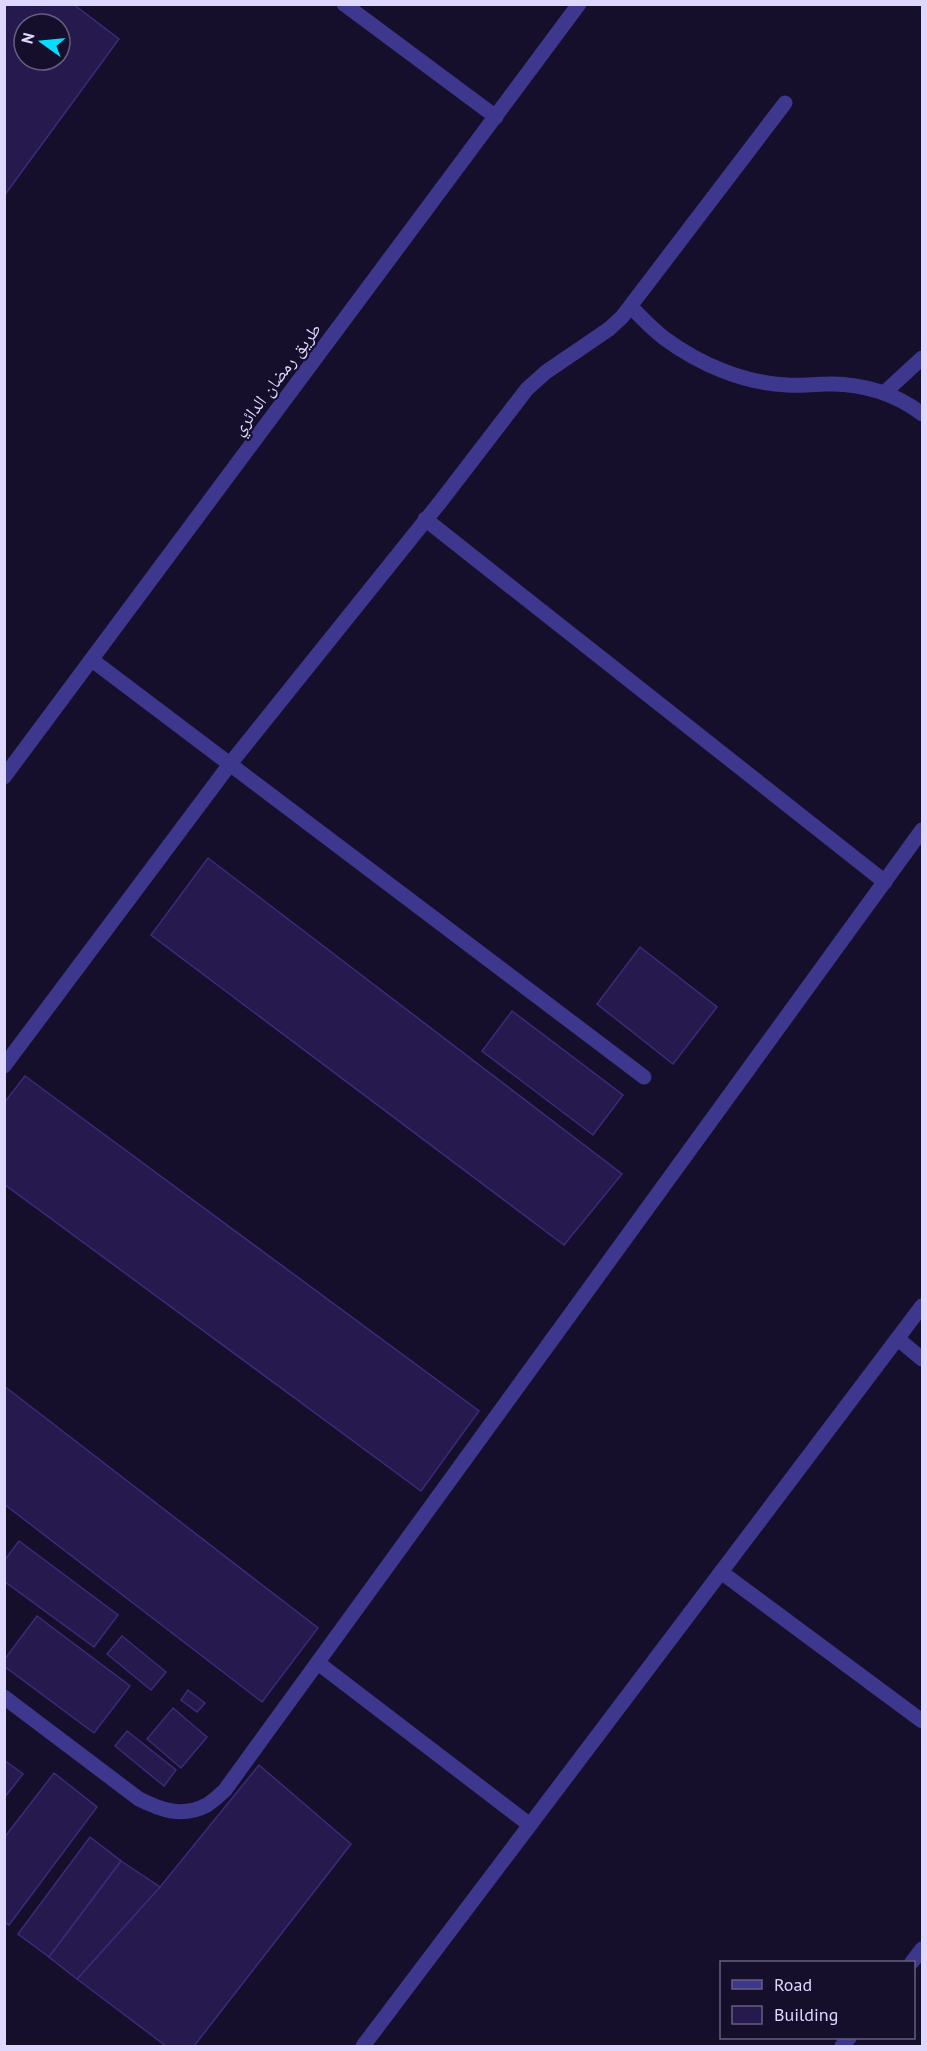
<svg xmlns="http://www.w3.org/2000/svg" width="927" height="2051" font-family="'PT Sans','Noto Naskh Arabic',sans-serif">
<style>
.building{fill:#26194d;stroke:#3d2a7b;stroke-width:1.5;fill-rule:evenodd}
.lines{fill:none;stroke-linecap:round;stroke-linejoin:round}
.minor{stroke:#3d378d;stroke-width:15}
.labels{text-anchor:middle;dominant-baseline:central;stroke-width:4.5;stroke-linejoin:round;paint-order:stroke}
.street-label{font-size:18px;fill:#ded8ff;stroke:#150f2b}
</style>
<rect width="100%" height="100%" fill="#150f2b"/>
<g class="building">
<path d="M 4,4 L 73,4 L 119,39 L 4,196 ZM 24,24 L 60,24 L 60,60 L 24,60 Z"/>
<path d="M 208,858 L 622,1174 L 564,1245 L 151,935 Z"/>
<path d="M 640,947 L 717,1007 L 673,1064 L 597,1004 Z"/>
<path d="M 512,1011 L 623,1095 L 593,1135 L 482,1051 Z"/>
<path d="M 25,1076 L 479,1411 L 421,1491 L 4,1184 L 4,1103 Z"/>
<path d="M 4,1386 L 318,1628 L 262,1702 L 4,1504 Z"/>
<path d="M 19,1541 L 118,1615 L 94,1647 L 4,1581 L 4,1561 Z"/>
<path d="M 37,1616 L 130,1686 L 94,1733 L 4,1666 L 4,1660 Z"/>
<path d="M 122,1636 L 166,1672 L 151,1690 L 107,1654 Z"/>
<path d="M 188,1690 L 205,1703 L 197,1712 L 181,1700 Z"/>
<path d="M 173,1708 L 207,1737 L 181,1768 L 147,1739 Z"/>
<path d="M 127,1731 L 176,1770 L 164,1786 L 115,1746 Z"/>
<path d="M 4,1760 L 23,1774 L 4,1798 Z"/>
<path d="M 259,1765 L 351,1844 L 194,2046 L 166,2046 L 77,1979 L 160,1887 Z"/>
<path d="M 54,1773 L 97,1807 L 9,1925 L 4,1922 L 4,1838 Z"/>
<path d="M 90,1837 L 121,1861 L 49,1957 L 18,1934 Z"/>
<path d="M 121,1861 L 160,1887 L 77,1979 L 49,1957 Z"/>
</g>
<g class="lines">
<g class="minor">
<path d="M 344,4 L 496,117"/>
<path d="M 631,307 C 641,317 652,329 664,338 C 699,364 743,383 787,385 C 800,386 814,384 828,384 C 861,383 897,394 922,414"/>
<path d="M 884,393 L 922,358"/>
<path d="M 425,519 L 885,882"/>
<path d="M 92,660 L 644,1077"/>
<path d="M 4,777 L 579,4"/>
<path d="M 4,1066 L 230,764 L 441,501 L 527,389 L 546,372 L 609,329 L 622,317 L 785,103"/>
<path d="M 898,1339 L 922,1359"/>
<path d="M 721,1572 L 922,1721"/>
<path d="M 318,1663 L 530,1825"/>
<path d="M 4,1697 L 139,1799 C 161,1810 182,1818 207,1805 C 213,1801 220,1795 225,1790 L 922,830"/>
<path d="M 912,1962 L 922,1949"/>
<path d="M 363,2046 L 922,1306"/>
<path d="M 842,2046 L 849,2038"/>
</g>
</g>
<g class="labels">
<g class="street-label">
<text transform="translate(276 379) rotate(-53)">طريق رمضان الدائري</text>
</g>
</g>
<rect width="927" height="2051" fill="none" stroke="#ded8ff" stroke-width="12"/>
<rect x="720" y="1961" width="195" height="78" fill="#150f2b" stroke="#655f80" stroke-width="1.5"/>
<rect x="732" y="1980" width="30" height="9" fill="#3d378d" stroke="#655f80" stroke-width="1.5"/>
<text x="774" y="1991" font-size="18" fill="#ded8ff">Road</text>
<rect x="732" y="2006" width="30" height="18" fill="#26194d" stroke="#655f80" stroke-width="1.5"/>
<text x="774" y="2021" font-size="18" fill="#ded8ff">Building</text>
<g transform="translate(42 42) rotate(285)"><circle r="28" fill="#150f2b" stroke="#655f80" stroke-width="1.5"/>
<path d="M0-4.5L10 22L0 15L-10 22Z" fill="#04ddff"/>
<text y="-9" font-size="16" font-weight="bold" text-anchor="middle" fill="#ded8ff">N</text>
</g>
</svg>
